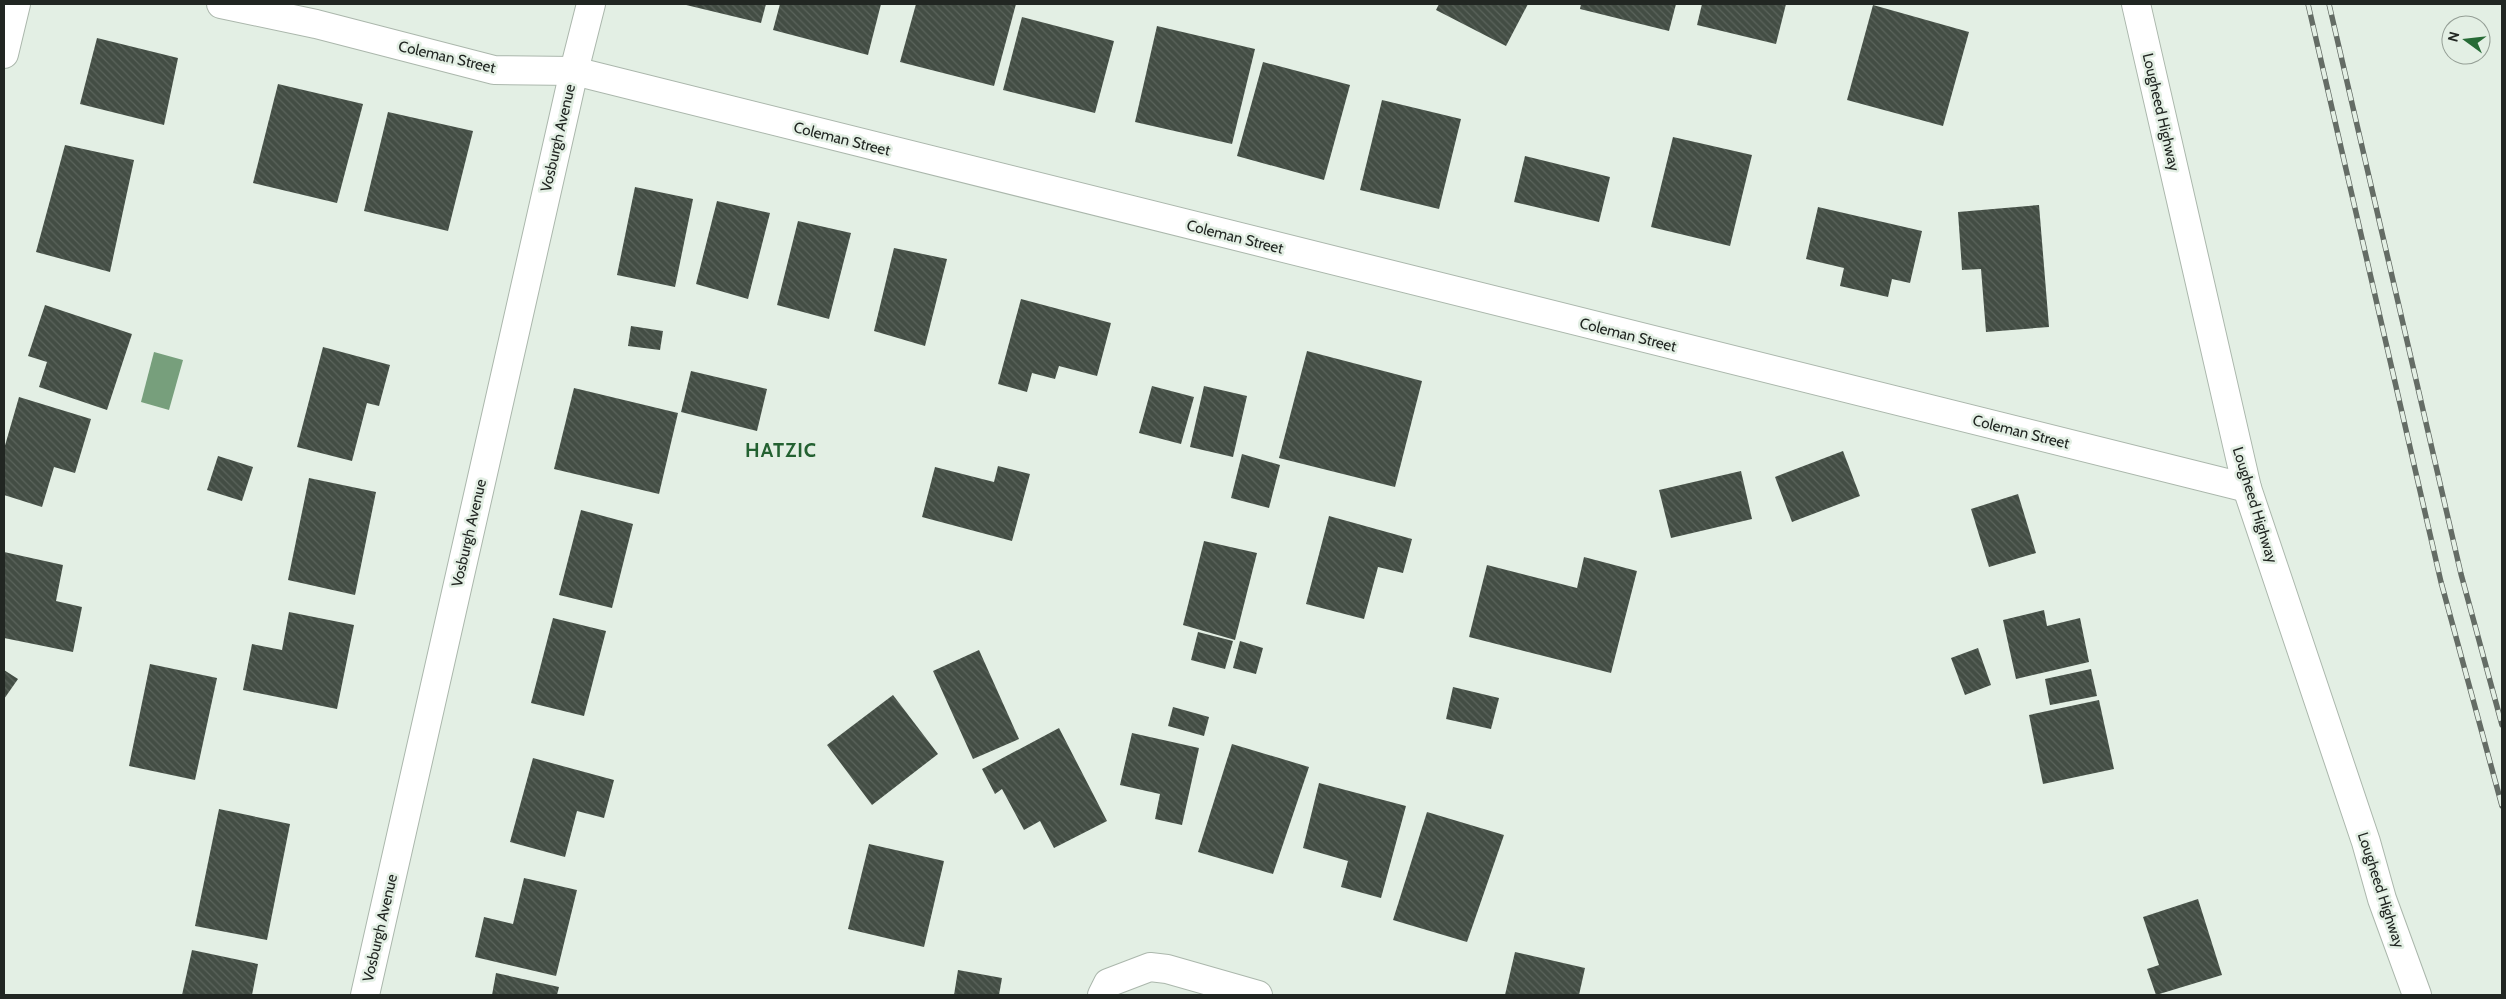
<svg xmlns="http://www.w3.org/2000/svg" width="2506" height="999" font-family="Cabin,sans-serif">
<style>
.water{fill:#779f7c}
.building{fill:url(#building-back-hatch)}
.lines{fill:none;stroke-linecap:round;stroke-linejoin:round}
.street-casing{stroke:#abb7ac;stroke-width:30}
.primary-casing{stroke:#abb7ac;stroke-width:30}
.street{stroke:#fff;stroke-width:28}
.primary{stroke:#fff;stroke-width:28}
.rail-casing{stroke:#646c65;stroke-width:5.5}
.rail{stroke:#e3efe4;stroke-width:4;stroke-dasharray:11;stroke-linecap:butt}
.labels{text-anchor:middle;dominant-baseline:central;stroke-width:5;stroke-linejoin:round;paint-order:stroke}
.street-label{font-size:15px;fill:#212622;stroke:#e3efe4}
.district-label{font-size:20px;font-weight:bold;letter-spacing:1px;fill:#236131;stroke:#e3efe4}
</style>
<defs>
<pattern id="building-back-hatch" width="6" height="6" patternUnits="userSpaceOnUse" patternTransform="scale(1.25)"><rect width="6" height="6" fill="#434d44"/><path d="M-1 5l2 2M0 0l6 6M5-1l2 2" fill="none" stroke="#5b645c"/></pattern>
</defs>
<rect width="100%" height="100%" fill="#e3efe4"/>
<path class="water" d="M 154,352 L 183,360 L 169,410 L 141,402 Z"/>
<g class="building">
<path d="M 682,4 L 766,4 L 761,23 Z"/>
<path d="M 780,4 L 881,4 L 868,55 L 773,30 Z"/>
<path d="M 916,4 L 1016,4 L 994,86 L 900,62 Z"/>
<path d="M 1439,4 L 1528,4 L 1506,46 L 1436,10 Z"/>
<path d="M 1581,4 L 1676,4 L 1669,31 L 1580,9 Z"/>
<path d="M 1702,4 L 1786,4 L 1776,44 L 1697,25 Z"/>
<path d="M 1873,5 L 1969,32 L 1943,126 L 1847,100 Z"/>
<path d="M 1022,17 L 1114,41 L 1095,113 L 1003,90 Z"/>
<path d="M 1157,26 L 1255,49 L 1232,144 L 1135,122 Z"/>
<path d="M 97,38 L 178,58 L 164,125 L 80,104 Z"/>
<path d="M 1263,62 L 1350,85 L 1324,180 L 1237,156 Z"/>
<path d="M 278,84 L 363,104 L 337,203 L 253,183 Z"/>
<path d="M 1382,100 L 1461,119 L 1439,209 L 1360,190 Z"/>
<path d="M 388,112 L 473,131 L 448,231 L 364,211 Z"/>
<path d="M 1673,137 L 1752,155 L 1730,246 L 1651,227 Z"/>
<path d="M 65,145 L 134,160 L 110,272 L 36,252 Z"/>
<path d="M 1525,156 L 1610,177 L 1599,222 L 1514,202 Z"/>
<path d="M 635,187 L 693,199 L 675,287 L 617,275 Z"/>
<path d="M 717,201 L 770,213 L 748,299 L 696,284 Z"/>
<path d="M 2039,205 L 2049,327 L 1986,332 L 1981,269 L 1962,270 L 1958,212 Z"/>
<path d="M 1818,207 L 1922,231 L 1910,283 L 1892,279 L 1888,297 L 1840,286 L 1844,268 L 1806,259 Z"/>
<path d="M 798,221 L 851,233 L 829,319 L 777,305 Z"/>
<path d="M 894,248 L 947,259 L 925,346 L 874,331 Z"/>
<path d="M 1021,299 L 1111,323 L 1097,376 L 1059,366 L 1055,379 L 1032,373 L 1027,392 L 998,384 Z"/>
<path d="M 45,305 L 132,334 L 107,410 L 39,387 L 47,362 L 28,356 Z"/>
<path d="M 631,326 L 663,331 L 660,350 L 628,346 Z"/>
<path d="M 323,347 L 390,365 L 379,406 L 367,403 L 352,461 L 297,447 Z"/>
<path d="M 1307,351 L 1422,381 L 1395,487 L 1279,458 Z"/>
<path d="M 691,371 L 767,389 L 757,431 L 681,412 Z"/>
<path d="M 1152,386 L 1194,397 L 1181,444 L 1139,433 Z"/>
<path d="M 1204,386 L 1247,396 L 1233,457 L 1190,447 Z"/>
<path d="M 574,388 L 678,413 L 659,494 L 554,469 Z"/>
<path d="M 19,397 L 91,419 L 75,473 L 54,467 L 42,507 L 4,495 L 4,449 Z"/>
<path d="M 1843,451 L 1860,496 L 1792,522 L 1775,477 Z"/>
<path d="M 1242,454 L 1280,465 L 1269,508 L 1231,498 Z"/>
<path d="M 218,456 L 253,467 L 242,501 L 207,490 Z"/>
<path d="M 998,466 L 1030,474 L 1012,541 L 922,517 L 935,467 L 994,482 Z"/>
<path d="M 1741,471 L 1752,519 L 1671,538 L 1659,490 Z"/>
<path d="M 309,478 L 376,492 L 355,595 L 288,580 Z"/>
<path d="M 2018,494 L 2036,553 L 1989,567 L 1971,509 Z"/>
<path d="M 581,510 L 633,524 L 612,608 L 559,595 Z"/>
<path d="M 1329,516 L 1412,539 L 1403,573 L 1378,567 L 1364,619 L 1306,604 Z"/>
<path d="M 1204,541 L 1257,553 L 1235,640 L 1183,625 Z"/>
<path d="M 4,552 L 63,565 L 56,601 L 82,607 L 73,652 L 4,638 Z"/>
<path d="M 1584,557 L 1637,571 L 1611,673 L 1469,637 L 1487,565 L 1577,588 Z"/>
<path d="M 2044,610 L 2047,626 L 2080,618 L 2089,662 L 2016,679 L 2003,620 Z"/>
<path d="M 289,612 L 354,625 L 337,709 L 243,690 L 252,644 L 282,650 Z"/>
<path d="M 553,618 L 606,631 L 584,716 L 531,703 Z"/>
<path d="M 1198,632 L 1233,641 L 1225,669 L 1191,660 Z"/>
<path d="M 1240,641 L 1263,648 L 1256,674 L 1233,668 Z"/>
<path d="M 1978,648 L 1991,685 L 1965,695 L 1951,658 Z"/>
<path d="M 979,650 L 1019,739 L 973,759 L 933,671 Z"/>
<path d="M 150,664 L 217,678 L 195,780 L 129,766 Z"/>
<path d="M 2091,669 L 2097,696 L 2050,705 L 2045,679 Z"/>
<path d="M 4,670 L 18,679 L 4,699 Z"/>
<path d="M 1453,687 L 1499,698 L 1491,729 L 1446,719 Z"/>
<path d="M 893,695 L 938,754 L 872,805 L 827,745 Z"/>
<path d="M 2099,700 L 2114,769 L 2043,784 L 2029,715 Z"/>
<path d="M 1173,707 L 1209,717 L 1204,736 L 1168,726 Z"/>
<path d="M 1059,728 L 1107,821 L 1054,848 L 1040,821 L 1024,830 L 1002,789 L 995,794 L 982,769 Z"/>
<path d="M 1132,733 L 1199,748 L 1182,825 L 1155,819 L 1160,794 L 1120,785 Z"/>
<path d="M 1232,744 L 1309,767 L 1273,874 L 1198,852 Z"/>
<path d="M 533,758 L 614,780 L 604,818 L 577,811 L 565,857 L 510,842 Z"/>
<path d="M 1319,783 L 1406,806 L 1381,898 L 1341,887 L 1348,861 L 1303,848 Z"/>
<path d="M 219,809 L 290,824 L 267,940 L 195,926 Z"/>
<path d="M 1427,812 L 1504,835 L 1467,942 L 1393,920 Z"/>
<path d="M 869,844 L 944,861 L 924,947 L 848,929 Z"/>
<path d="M 524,878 L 577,890 L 556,976 L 475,957 L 484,917 L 513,924 Z"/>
<path d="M 2198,899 L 2222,975 L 2156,995 L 2147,969 L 2159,965 L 2143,917 Z"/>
<path d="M 192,950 L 258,964 L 252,995 L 182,995 Z"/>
<path d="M 1515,952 L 1585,968 L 1579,995 L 1505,995 Z"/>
<path d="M 958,970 L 1002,978 L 999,995 L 954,995 Z"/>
<path d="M 496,973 L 559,987 L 557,995 L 492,995 Z"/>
</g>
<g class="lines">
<g class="street-casing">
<g id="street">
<path d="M 221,4 L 316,24 L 494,70 L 574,71 L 2247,488"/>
<path d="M 4,54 L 16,4"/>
<path d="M 365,995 L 574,71 L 591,4"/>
<path d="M 1102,995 L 1108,983 L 1150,967 L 1167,969 L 1258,995"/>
</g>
</g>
<g class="primary-casing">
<path id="primary" d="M 2136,4 L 2247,488 L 2366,842 L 2382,899 L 2417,995"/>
</g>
<use href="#street" class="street"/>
<use href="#primary" class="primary"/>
<g class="rail-casing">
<g id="rail">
<path d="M 2308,4 L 2441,582 L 2502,806"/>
<path d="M 2329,4 L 2461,574 L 2502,725"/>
</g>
</g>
<use href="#rail" class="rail"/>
</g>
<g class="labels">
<g class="street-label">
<text transform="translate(447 57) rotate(13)">Coleman Street</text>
<text transform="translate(2161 112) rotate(77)">Lougheed Highway</text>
<text transform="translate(558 138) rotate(-77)">Vosburgh Avenue</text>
<text transform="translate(842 139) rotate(14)">Coleman Street</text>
<text transform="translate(1235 237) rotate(14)">Coleman Street</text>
<text transform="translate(1628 335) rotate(14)">Coleman Street</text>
<text transform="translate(2021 432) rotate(14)">Coleman Street</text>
<text transform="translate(2255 505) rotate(73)">Lougheed Highway</text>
<text transform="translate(469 533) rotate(-77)">Vosburgh Avenue</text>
<text transform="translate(2381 890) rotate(72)">Lougheed Highway</text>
<text transform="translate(380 928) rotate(-77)">Vosburgh Avenue</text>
</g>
<g class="district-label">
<text x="781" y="450">HATZIC</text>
</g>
</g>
<rect width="2506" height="999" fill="none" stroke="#212622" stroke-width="10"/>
<g transform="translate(2466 40) rotate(285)"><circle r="24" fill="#e3efe4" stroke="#959f96"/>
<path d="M0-4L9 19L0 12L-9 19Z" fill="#276b36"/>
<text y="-8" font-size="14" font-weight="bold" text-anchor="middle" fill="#212622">N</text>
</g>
</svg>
